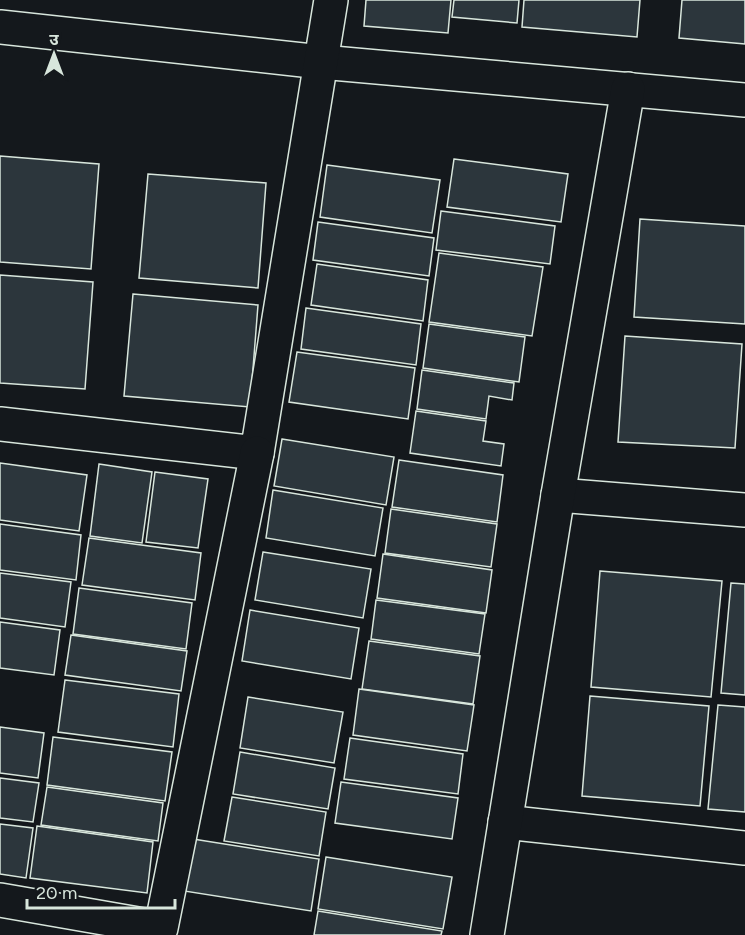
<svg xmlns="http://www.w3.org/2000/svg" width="745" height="935" font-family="Figtree,'Noto Sans Devanagari',sans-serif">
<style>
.building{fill:#2c363c;stroke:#d8e6dc;stroke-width:1.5}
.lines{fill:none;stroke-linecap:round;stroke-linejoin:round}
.street-casing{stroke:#d8e6dc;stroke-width:36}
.street{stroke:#14181c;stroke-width:33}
</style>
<rect width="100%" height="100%" fill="#14181c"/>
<g class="building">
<path d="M 366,0 L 451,0 L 448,33 L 364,26 Z"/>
<path d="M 454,0 L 519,0 L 517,23 L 452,17 Z"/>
<path d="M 524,0 L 640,0 L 637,37 L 522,27 Z"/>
<path d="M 682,0 L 745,0 L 745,44 L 679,38 Z"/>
<path d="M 0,156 L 99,164 L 91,269 L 0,262 Z"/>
<path d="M 454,159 L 568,174 L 561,222 L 447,207 Z"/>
<path d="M 327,165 L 440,180 L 432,233 L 320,217 Z"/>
<path d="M 148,174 L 266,183 L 258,288 L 139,278 Z"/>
<path d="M 441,211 L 555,226 L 550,264 L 436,250 Z"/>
<path d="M 640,219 L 745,226 L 745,324 L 634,317 Z"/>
<path d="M 318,222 L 434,238 L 429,276 L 313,260 Z"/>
<path d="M 439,253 L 543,267 L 532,336 L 429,322 Z"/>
<path d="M 317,264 L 428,280 L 423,321 L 311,305 Z"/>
<path d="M 0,275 L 93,282 L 85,389 L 0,383 Z"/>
<path d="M 133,294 L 258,305 L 250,407 L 124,396 Z"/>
<path d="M 306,308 L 421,324 L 416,365 L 301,349 Z"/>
<path d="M 429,324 L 525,337 L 519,382 L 423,368 Z"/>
<path d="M 625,336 L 742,344 L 735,448 L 618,442 Z"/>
<path d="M 297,352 L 415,368 L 408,419 L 289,402 Z"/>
<path d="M 422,370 L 514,383 L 512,400 L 489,396 L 486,419 L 417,409 Z"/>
<path d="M 416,411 L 486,421 L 483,441 L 504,444 L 501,466 L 410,453 Z"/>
<path d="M 282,439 L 394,457 L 386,505 L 274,486 Z"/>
<path d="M 399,460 L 503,475 L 497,522 L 392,507 Z"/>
<path d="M 0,463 L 87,475 L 79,531 L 0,520 Z"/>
<path d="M 99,464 L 152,472 L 142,543 L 90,536 Z"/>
<path d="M 155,472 L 208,479 L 198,548 L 146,542 Z"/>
<path d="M 273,490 L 383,508 L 375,556 L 266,538 Z"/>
<path d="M 391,509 L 497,524 L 491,567 L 385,553 Z"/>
<path d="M 0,524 L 81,535 L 76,580 L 0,570 Z"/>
<path d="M 89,538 L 201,553 L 195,600 L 82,585 Z"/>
<path d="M 263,552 L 371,569 L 363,618 L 255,600 Z"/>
<path d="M 383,554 L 492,570 L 486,613 L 377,598 Z"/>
<path d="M 600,571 L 722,581 L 711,697 L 591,687 Z"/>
<path d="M 0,573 L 71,582 L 65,627 L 0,618 Z"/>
<path d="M 731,583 L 745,584 L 745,695 L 721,693 Z"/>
<path d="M 79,588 L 192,603 L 186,649 L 73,634 Z"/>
<path d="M 376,600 L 485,614 L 479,654 L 371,639 Z"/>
<path d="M 250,610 L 359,628 L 351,679 L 242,661 Z"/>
<path d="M 0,622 L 60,630 L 54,675 L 0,668 Z"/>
<path d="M 71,635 L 187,651 L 181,691 L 65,675 Z"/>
<path d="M 369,641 L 480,656 L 473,704 L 362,689 Z"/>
<path d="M 65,680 L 179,694 L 173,747 L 58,732 Z"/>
<path d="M 359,689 L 474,705 L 467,751 L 353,735 Z"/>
<path d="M 590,696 L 709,706 L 700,806 L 582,796 Z"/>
<path d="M 248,697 L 343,712 L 334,763 L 240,748 Z"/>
<path d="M 718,705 L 745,707 L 745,812 L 708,809 Z"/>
<path d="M 0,727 L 44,733 L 38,778 L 0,773 Z"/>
<path d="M 53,737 L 172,752 L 165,801 L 47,785 Z"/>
<path d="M 350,738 L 463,754 L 458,794 L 344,779 Z"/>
<path d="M 240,752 L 335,768 L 328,809 L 233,794 Z"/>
<path d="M 0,778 L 39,783 L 33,822 L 0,818 Z"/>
<path d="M 341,782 L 458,798 L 452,839 L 335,823 Z"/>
<path d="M 47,787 L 163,803 L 158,841 L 41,825 Z"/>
<path d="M 232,797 L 326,812 L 319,856 L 224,841 Z"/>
<path d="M 0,824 L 33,828 L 26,878 L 0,874 Z"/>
<path d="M 37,826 L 153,842 L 147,893 L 30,878 Z"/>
<path d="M 193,839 L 319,859 L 311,911 L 184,891 Z"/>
<path d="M 326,857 L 452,877 L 443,929 L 318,909 Z"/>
<path d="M 318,911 L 442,931 L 441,935 L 314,935 Z"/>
</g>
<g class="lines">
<g class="street-casing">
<g id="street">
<path d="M 0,27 L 321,62 L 745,100"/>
<path d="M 0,424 L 257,453 L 331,0"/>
<path d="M 558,495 L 745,510"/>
<path d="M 505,822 L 745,848"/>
<path d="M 0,900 L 161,928 L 257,453"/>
<path d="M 487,935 L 558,495 L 628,89"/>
</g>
</g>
<use href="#street" class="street"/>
</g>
<g transform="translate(54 54)" stroke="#14181c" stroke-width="4.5" paint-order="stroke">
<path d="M0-4.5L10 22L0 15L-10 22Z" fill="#d8e6dc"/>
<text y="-9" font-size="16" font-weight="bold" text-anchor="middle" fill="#d8e6dc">उ</text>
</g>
<path d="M27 899v9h148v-9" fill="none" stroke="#d8e6dc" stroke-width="3"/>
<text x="36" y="899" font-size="18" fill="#d8e6dc" stroke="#14181c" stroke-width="4.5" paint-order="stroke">20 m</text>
</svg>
